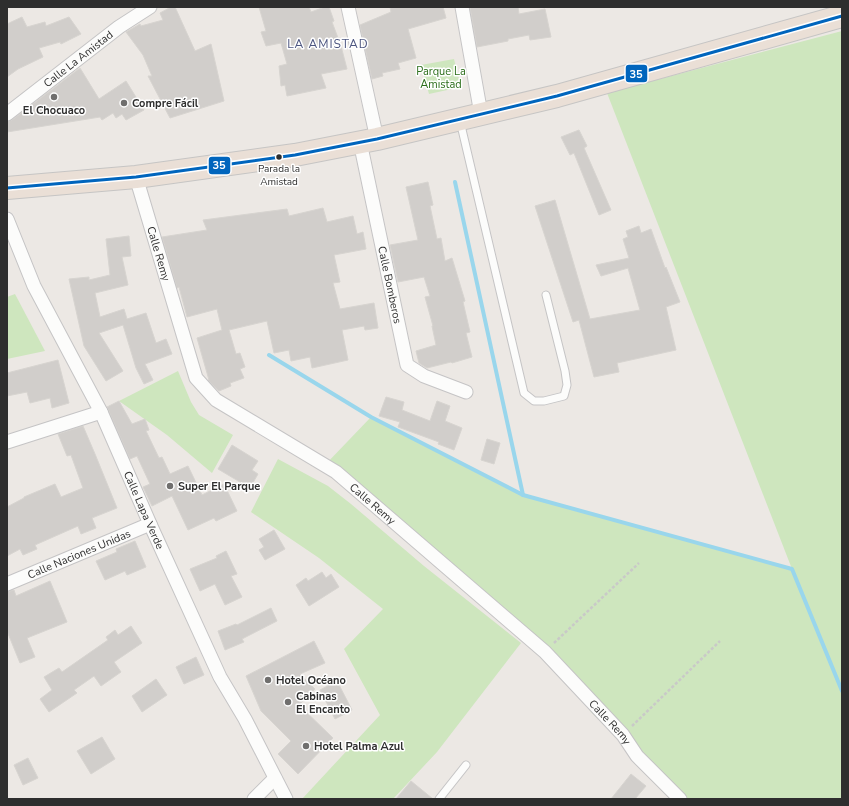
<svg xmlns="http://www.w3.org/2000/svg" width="849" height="806" font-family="'Nunito Sans',sans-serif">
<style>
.green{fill:#cee6be}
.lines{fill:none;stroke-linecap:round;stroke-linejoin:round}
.stream{stroke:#99d6ec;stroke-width:4}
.building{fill:#d1cecb;stroke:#d7d4d0}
.lane-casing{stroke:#c5c4c5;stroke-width:9}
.street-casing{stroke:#c5c4c5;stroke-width:15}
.highway-casing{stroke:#c6c5c4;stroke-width:24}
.path{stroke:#c9c9c8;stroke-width:2.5;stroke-dasharray:3 2;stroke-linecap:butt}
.lane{stroke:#fcfcfb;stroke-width:7}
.street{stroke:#fcfcfb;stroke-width:13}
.highway{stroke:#eadfd6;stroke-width:22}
.bus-1-casing{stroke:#fff;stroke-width:6}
.bus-1{stroke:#0065bd;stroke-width:3}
.poi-dot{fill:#706f6e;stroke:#fff;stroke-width:1.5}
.bus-dot{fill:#2e2e2e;stroke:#fff;stroke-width:1.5}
.labels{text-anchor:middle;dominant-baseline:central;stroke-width:3;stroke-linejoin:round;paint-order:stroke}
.bus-label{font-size:10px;fill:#2e2e2e;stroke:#fff}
.street-label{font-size:11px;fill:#2e2e2e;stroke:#fff}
.park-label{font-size:11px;fill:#2c6e1b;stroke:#fff}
.poi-label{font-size:11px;font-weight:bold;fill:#2e2e2e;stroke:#fff;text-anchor:start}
.neighbourhood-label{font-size:12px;letter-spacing:1px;fill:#4d5680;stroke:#fff}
.line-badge{stroke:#fff;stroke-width:1.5}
.badge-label{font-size:11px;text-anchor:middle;font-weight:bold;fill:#fff}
</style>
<rect width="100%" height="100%" fill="#ece8e4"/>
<g class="green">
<path d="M 842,31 L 842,799 L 678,799 L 591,712 L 549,656 L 324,466 L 371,417 L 523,495 L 792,569 L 607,93 Z"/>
<path d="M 454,59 L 461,87 L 429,94 L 421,65 Z"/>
<path d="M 15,294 L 45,351 L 7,359 L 7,297 Z"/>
<path d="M 178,371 L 191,402 L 199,415 L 233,435 L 212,473 L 167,435 L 119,401 Z"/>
<path d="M 278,459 L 328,486 L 351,504 L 424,566 L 521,643 L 437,752 L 393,799 L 302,799 L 380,715 L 344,649 L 383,609 L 319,558 L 251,512 Z"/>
</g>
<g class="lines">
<g class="stream">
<path d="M 455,182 L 523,495"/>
<path d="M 269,355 L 371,417 L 523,495 L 792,569 L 842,691"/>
</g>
</g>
<g class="building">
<path d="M 171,7 L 175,7 L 195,51 L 211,44 L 224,101 L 170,118 L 148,76 L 152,76 L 143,55 L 126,32 L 140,24 L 141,26 L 163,20 L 160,13 Z"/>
<path d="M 259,7 L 309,7 L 311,12 L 325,7 L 329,7 L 334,21 L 332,22 L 341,46 L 347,69 L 321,74 L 326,88 L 287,96 L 285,85 L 281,86 L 279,66 L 287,64 L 281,43 L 266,46 L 261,32 L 266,31 Z"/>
<path d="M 390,7 L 443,7 L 446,18 L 408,29 L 416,58 L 398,63 L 400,69 L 382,73 L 383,76 L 372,79 L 360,25 L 391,12 Z"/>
<path d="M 470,7 L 518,7 L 519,14 L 545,9 L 551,37 L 530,40 L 529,35 L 508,39 L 508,41 L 477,47 Z"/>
<path d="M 22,17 L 27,27 L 45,22 L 46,26 L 69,17 L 81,34 L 61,44 L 60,42 L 39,48 L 43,57 L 18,69 L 7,77 L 7,24 Z"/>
<path d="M 80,68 L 99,99 L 126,81 L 144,110 L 126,120 L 122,114 L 116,118 L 113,113 L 102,120 L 100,117 L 7,132 L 7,122 L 12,120 Z"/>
<path d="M 579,130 L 587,146 L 584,148 L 611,210 L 599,215 L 574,153 L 570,155 L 561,137 Z"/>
<path d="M 428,182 L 433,205 L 430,206 L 437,239 L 441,238 L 445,261 L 452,258 L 465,301 L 463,302 L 470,332 L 466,333 L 472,357 L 452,363 L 451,362 L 427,368 L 419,363 L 416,351 L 436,345 L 432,326 L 433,326 L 425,297 L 430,296 L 424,277 L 398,282 L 390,245 L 418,240 L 406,187 Z"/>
<path d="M 555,200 L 590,319 L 640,310 L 628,268 L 601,276 L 596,265 L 629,258 L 623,239 L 628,237 L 626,231 L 639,226 L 641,233 L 651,229 L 665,268 L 666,267 L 680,302 L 666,307 L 676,350 L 617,363 L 619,372 L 594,377 L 579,320 L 573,322 L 535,206 Z"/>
<path d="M 323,208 L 327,222 L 353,216 L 357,234 L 363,232 L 366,249 L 334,255 L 340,282 L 333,283 L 340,309 L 374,303 L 378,328 L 365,330 L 364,326 L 342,330 L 348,360 L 312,368 L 310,357 L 291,361 L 289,350 L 274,353 L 267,321 L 229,330 L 236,354 L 240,353 L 245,367 L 240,369 L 244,378 L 230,383 L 231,386 L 219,391 L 208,380 L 209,380 L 197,338 L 222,330 L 217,309 L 187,317 L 179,287 L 177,288 L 162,237 L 207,230 L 203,220 L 287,209 L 289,216 Z"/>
<path d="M 129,236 L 131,256 L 122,257 L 128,285 L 95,293 L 100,317 L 124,309 L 127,319 L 146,313 L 156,343 L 166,339 L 172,354 L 145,364 L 153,380 L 144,384 L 136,368 L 123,325 L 99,333 L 123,371 L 106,381 L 84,346 L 69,279 L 89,277 L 89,280 L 110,275 L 106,239 Z"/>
<path d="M 58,360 L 69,403 L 52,408 L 50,398 L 30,403 L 27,392 L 7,396 L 7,373 Z"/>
<path d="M 386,397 L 404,402 L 402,410 L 430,421 L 437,401 L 450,406 L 445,421 L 462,428 L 454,450 L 438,444 L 439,442 L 398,427 L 400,422 L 379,416 Z"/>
<path d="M 119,401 L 132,424 L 145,419 L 149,430 L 146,431 L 159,458 L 162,457 L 170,474 L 188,466 L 202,495 L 224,484 L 237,511 L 216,521 L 214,518 L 188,530 L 172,496 L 152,506 L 143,487 L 150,484 L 137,456 L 130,459 L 107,407 Z"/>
<path d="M 83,426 L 95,454 L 117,508 L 92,518 L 96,528 L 81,534 L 78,526 L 35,545 L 37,549 L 23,555 L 20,549 L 7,556 L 7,507 L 24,498 L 24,497 L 55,484 L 61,497 L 83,488 L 71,455 L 67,456 L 58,434 Z"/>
<path d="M 487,439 L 500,443 L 494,464 L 481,460 Z"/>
<path d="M 232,445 L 258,461 L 252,470 L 258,474 L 250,488 L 218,469 Z"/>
<path d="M 274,530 L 285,549 L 265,560 L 259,550 L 264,547 L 259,539 Z"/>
<path d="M 135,541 L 146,567 L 127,575 L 125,571 L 105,580 L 96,561 L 117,552 L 116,549 Z"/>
<path d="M 226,551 L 237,574 L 231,576 L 242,597 L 225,605 L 215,584 L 200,591 L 190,569 L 217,558 L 216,556 Z"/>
<path d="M 322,572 L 326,578 L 331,574 L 339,587 L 309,606 L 296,585 L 306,578 L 308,581 Z"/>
<path d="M 50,581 L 67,622 L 27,638 L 35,657 L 20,663 L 7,631 L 7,592 L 14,590 L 16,596 Z"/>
<path d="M 271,608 L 277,621 L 242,639 L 244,642 L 225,650 L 218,631 L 236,624 L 237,625 Z"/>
<path d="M 131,626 L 142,643 L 114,662 L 121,672 L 101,686 L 94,676 L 74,690 L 77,693 L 49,712 L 40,699 L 52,690 L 44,677 L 59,668 L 62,672 L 108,640 L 106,637 L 115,630 L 118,635 Z"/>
<path d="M 314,641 L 325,663 L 300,674 L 315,689 L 299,705 L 333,738 L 298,774 L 278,754 L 291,741 L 261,711 L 246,676 Z"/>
<path d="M 196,657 L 204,675 L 184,684 L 176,667 Z"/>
<path d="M 156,679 L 167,695 L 142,712 L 132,696 Z"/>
<path d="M 337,681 L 352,710 L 335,719 L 320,690 Z"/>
<path d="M 102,737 L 115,759 L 91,774 L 77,751 Z"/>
<path d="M 28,758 L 38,778 L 23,785 L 14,765 Z"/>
<path d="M 631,774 L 646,786 L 635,799 L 611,799 Z"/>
<path d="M 411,781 L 433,799 L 396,799 Z"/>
</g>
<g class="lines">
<g class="lane-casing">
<g id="lane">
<path d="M 460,121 L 524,393 L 534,401 L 544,401 L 564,396 L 567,385 L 565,371 L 546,295"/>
<path d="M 439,799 L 466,765"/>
</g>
</g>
<g class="street-casing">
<g id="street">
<path d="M 348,7 L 377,139"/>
<path d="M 462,7 L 481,114"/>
<path id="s1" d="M 7,114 L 119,27 L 150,7"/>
<path id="s2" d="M 360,142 L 407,365 L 424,376 L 466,392"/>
<path id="s3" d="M 136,177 L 196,378 L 216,400 L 336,472 L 545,652 L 623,735 L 637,756 L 680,799"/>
<path id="s4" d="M 7,219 L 34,286 L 101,412 L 150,524 L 220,677 L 245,719 L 286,799"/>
<path d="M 7,442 L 101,412"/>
<path id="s5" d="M 7,584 L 150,524"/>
<path d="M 254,799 L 275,778"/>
</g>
</g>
<g class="highway-casing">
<path id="highway" d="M 7,188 L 136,177 L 295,155 L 377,139 L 557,96 L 842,16"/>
</g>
<g class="path">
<path d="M 554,643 L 639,563"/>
<path d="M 632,726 L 720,641"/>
</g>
<use href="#lane" class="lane"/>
<use href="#street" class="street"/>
<use href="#highway" class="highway"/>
<g class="bus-1-casing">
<path id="bus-1" d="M 7,188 L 136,177 L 295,155 L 377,139 L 557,96 L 842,16"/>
</g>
<use href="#bus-1" class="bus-1"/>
</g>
<g class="poi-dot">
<circle cx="54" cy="97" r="4"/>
<circle cx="124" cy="103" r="4"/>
<circle cx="170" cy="486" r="4"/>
<circle cx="268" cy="680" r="4"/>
<circle cx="288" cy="702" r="4"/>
<circle cx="306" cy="746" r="4"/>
</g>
<circle class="bus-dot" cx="279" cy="157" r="3.5"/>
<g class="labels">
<g class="bus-label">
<text x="279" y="169">Parada la<tspan x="279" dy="13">Amistad</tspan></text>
</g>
<g class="street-label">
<text stroke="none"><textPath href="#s1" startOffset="90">Calle La Amistad</textPath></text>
<text stroke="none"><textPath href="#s3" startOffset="80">Calle Remy</textPath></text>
<text stroke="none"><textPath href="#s2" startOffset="146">Calle Bomberos</textPath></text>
<text stroke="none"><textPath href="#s3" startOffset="428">Calle Remy</textPath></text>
<text stroke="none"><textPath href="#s4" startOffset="322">Calle Lapa Verde</textPath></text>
<text stroke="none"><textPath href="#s5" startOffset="78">Calle Naciones Unidas</textPath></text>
<text stroke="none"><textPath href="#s3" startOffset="751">Calle Remy</textPath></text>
</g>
<g class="park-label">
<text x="441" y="71">Parque La<tspan x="441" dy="13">Amistad</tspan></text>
</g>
<g class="poi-label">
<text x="132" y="103">Compre Fácil</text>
<text x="54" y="110" text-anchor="middle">El Chocuaco</text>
<text x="178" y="486">Super El Parque</text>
<text x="276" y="680">Hotel Océano</text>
<text x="296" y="696">Cabinas<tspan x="296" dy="13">El Encanto</tspan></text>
<text x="314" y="746">Hotel Palma Azul</text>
</g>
<g class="neighbourhood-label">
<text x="328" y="44">LA AMISTAD</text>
</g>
</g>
<g class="line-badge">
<rect x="625" y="64" width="23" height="19" rx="4" fill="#0065bd"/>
<rect x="208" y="156" width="23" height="19" rx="4" fill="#0065bd"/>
</g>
<g class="badge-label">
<text x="636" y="78">35</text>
<text x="219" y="169">35</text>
</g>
<rect width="849" height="806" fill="none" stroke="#2e2e2e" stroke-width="16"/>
</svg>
